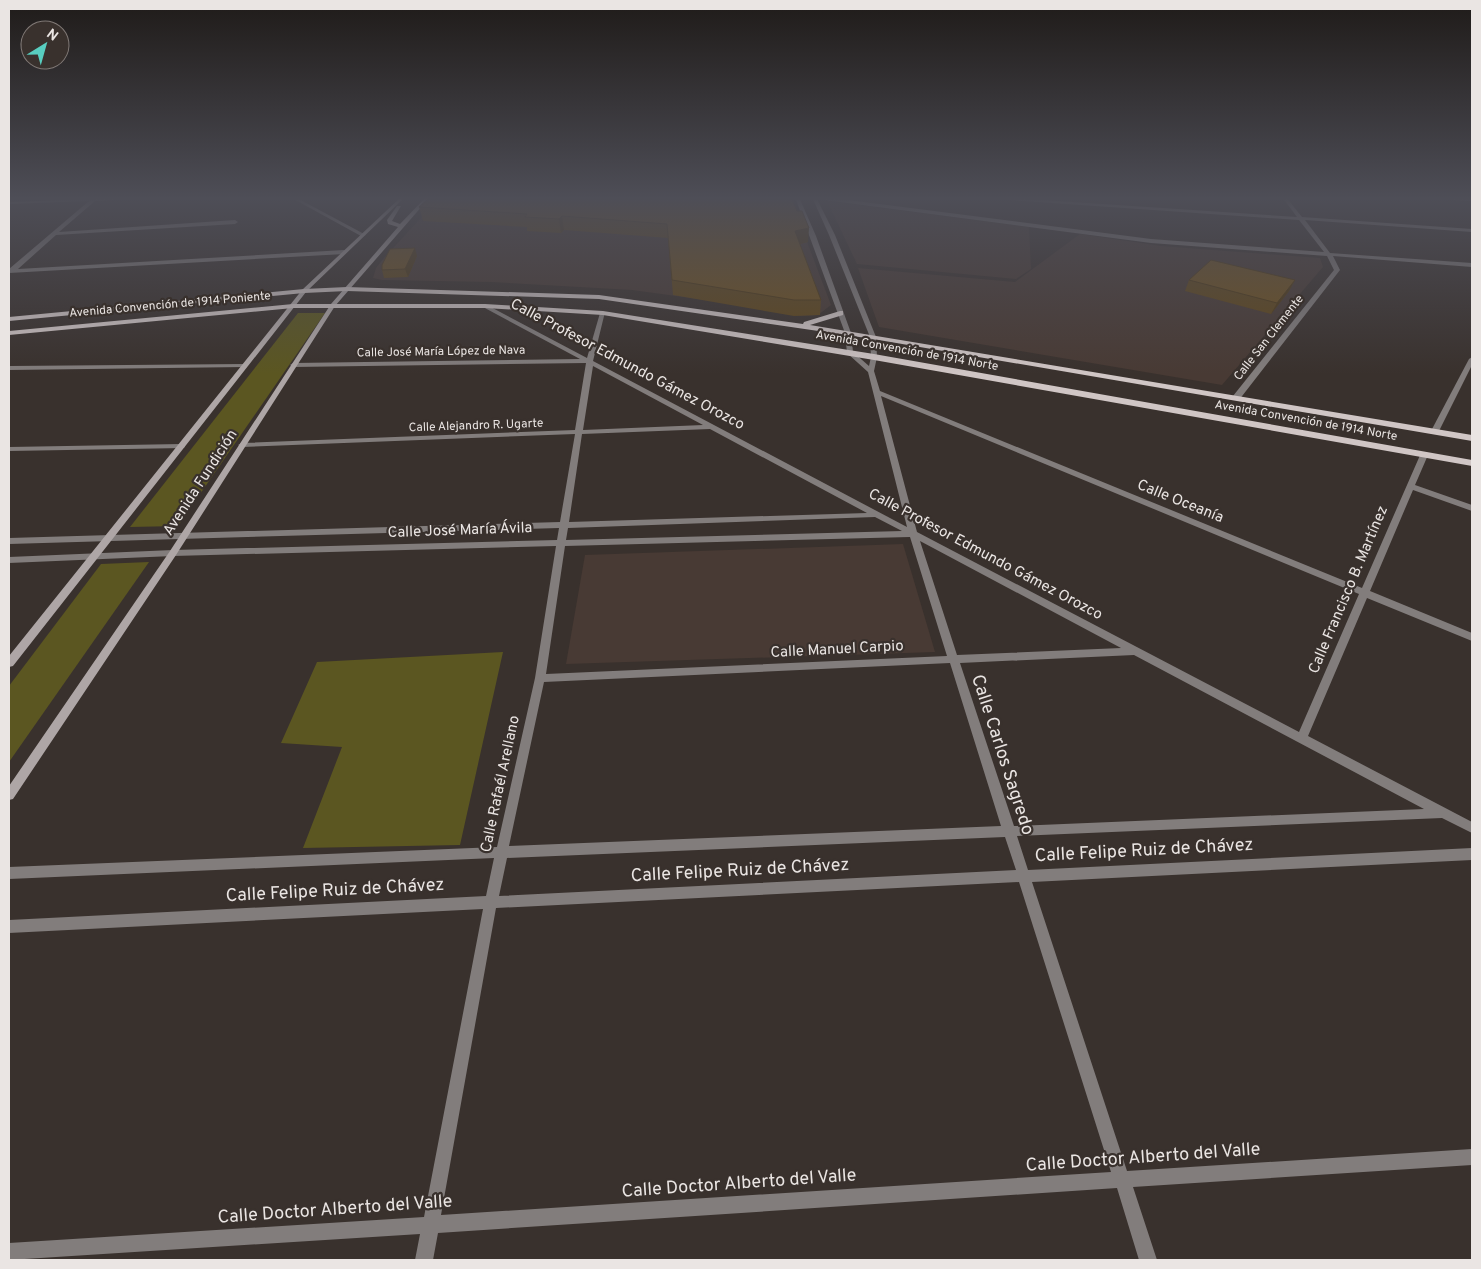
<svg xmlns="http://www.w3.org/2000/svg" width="1481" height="1269" font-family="Overpass,sans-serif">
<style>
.built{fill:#483a34}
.green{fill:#5b5621}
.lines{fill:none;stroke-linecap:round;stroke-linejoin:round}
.street{fill:#827d7c;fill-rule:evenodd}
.secondary{fill:#aea6a6;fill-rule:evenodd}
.primary{fill:#d0c6c5;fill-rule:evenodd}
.wall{fill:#5f461a}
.shaded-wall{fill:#4e3915}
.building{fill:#6f511e;stroke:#4e3915}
.labels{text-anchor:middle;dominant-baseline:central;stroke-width:4.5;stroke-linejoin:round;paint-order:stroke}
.far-street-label{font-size:12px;fill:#eae5e3;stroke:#39312d}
.street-label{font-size:15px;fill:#eae5e3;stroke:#39312d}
.near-street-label{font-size:18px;fill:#eae5e3;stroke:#39312d}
</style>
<rect width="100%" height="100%" fill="#39312d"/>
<g class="built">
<path d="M 440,197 L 790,197 L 831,305 L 818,315 L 800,316 L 735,304 L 632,290 L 491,282 L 382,280 L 373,278 L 376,268 L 384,258 Z"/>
<path d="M 827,201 L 1029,227 L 1031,269 L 1016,279 L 857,264 Z"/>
<path d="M 1080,234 L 1161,246 L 1320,258 L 1323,267 L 1222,385 L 879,327 L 858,268 L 1015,282 Z"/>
<path d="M 903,544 L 935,652 L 566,664 L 585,555 Z"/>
</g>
<g class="green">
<path d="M 298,313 L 325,313 L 178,526 L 130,527 Z"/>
<path d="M 149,562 L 9,762 L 9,686 L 101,564 Z"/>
<path d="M 503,652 L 460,845 L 303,848 L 342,747 L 281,743 L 317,662 Z"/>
</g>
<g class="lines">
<g class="street">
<path d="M 151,197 L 149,198 L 95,201 L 59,232 L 235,220 L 238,222 L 235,224 L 56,235 L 18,269 L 344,250 L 347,252 L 344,254 L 9,273 L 9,269 L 89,201 L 9,204 L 9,202 Z"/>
<path d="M 290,197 L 295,197 L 366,235 L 361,236 Z"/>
<path d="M 795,197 L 799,197 L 816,236 L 851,333 L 853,352 L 869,366 L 871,357 L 870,337 L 829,235 L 812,197 L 825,197 L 1151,239 L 1324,252 L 1299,220 L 980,198 L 978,197 L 997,197 L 1297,217 L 1282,197 L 1286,197 L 1302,217 L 1472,229 L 1472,232 L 1305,220 L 1330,253 L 1472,263 L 1472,267 L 1333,256 L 1340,270 L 1239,400 L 1233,400 L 1233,396 L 1334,270 L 1327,256 L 1151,243 L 817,199 L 835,235 L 876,337 L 877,357 L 874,371 L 880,391 L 1362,588 L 1421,453 L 1424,453 L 1428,455 L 1415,485 L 1472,505 L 1472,511 L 1413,490 L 1370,591 L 1472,633 L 1472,641 L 1367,598 L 1308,736 L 1472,822 L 1472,833 L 1442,818 L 1017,836 L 1028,870 L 1472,848 L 1472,860 L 1032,882 L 1127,1171 L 1472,1149 L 1472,1165 L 1133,1187 L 1157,1260 L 1139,1260 L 1117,1188 L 438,1233 L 433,1260 L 415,1260 L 420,1234 L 9,1260 L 9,1243 L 424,1217 L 483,909 L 9,933 L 9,920 L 486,896 L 494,858 L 9,879 L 9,867 L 497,847 L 535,678 L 556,546 L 173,556 L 9,563 L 9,557 L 173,550 L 557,540 L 559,528 L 9,544 L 9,538 L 560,522 L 575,434 L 242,447 L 238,445 L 242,443 L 575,430 L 586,363 L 293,367 L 290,365 L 293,363 L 580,359 L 483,307 L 483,305 L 485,304 L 587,358 L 600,313 L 605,312 L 593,361 L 907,527 L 868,372 L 847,353 L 845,333 ZM 593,366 L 703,425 L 583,430 ZM 881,396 L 1359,594 L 1299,732 L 917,532 ZM 710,429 L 867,513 L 569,522 L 582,434 ZM 875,517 L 902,531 L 566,540 L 568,528 ZM 910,537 L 947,656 L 546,674 L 565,546 ZM 920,541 L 1121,648 L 957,655 ZM 1134,655 L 1424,809 L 1014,826 L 960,663 ZM 950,663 L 1001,826 L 509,846 L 544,682 ZM 1005,837 L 1016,870 L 499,896 L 507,858 ZM 1019,882 L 1111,1172 L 441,1215 L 496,908 Z"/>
<path d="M 1411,197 L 1472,199 L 1472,201 L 1413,198 Z"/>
<path d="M 1472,357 L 1472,365 L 1438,433 L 1432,433 L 1431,431 L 1469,359 Z"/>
<path d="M 243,364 L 245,365 L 245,367 L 9,370 L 9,366 Z"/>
<path d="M 181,444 L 185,446 L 184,448 L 9,451 L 9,447 Z"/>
</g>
<g class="secondary">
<path d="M 401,197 L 405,197 L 306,292 L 13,666 L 9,667 L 9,656 L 302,290 Z"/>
<path d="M 426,197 L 430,197 L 335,306 L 176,555 L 13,799 L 9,800 L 9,786 L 170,551 L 331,304 L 398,227 L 388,224 L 387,220 L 397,206 L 401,206 L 392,221 L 400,224 Z"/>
</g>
<g class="primary">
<path d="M 347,287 L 599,295 L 803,324 L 804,322 L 840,311 L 843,311 L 843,315 L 810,325 L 1472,435 L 1472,441 L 873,339 L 599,299 L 347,291 L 304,293 L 9,321 L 9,317 L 304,289 Z"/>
<path d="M 293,304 L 485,304 L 603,311 L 874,354 L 1472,460 L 1472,466 L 874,360 L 603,315 L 485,308 L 293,308 L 9,335 L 9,331 Z"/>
</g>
</g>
<g class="wall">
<path d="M 791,197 L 808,242 L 800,244 L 821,300 L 820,315 L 794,316 L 673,295 L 668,238 L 564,230 L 561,233 L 527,231 L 527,227 L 423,221 L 419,207 Z"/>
<path d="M 417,256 L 408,277 L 384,278 L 382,270 Z"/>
<path d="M 1189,280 L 1295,280 L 1289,291 L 1271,314 L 1185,291 Z"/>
</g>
<g class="shaded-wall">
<path d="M 562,216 L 564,230 L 561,233 L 559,219 Z"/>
<path d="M 809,228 L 808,242 L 795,245 L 795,231 Z"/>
<path d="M 415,248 L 417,256 L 408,277 L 405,269 Z"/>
<path d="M 1295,280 L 1289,291 L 1271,314 L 1277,303 Z"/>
</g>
<g class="building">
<path d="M 430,197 L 791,197 L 797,211 L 802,211 L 809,228 L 795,231 L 821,300 L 794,300 L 672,280 L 667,224 L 562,216 L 559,219 L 525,217 L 527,214 L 419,207 Z"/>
<path d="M 415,248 L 405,269 L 382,270 L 382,265 L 390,249 Z"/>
<path d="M 1211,260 L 1295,280 L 1277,303 L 1189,280 Z"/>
</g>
<linearGradient id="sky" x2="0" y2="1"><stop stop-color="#1f1b19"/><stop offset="0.53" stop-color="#4e4e57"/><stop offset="1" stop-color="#4e4e57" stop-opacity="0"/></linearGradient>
<rect width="1481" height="374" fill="url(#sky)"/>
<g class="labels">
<g class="far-street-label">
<text transform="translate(170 305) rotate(-5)">Avenida Convención de 1914 Poniente</text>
<text transform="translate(1269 338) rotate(-52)">Calle San Clemente</text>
<text transform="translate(907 351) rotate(10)">Avenida Convención de 1914 Norte</text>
<text transform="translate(441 352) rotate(-1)">Calle José María López de Nava</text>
<text transform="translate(1306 421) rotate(10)">Avenida Convención de 1914 Norte</text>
<text transform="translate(476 426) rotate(-2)">Calle Alejandro R. Ugarte</text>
</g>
<g class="street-label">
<text transform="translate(627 365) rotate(28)">Calle Profesor Edmundo Gámez Orozco</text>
<text transform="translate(201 483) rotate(-57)">Avenida Fundición</text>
<text transform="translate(1180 502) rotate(22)">Calle Oceanía</text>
<text transform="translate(460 531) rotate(-2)">Calle José María Ávila</text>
<text transform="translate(985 555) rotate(28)">Calle Profesor Edmundo Gámez Orozco</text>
<text transform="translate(1349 590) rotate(-67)">Calle Francisco B. Martínez</text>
<text transform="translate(837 650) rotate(-3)">Calle Manuel Carpio</text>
<text transform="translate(501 784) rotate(-78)">Calle Rafaél Arellano</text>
</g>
<g class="near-street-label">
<text transform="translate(1002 755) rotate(72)">Calle Carlos Sagredo</text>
<text transform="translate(1144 851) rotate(-3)">Calle Felipe Ruiz de Chávez</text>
<text transform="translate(740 871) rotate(-3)">Calle Felipe Ruiz de Chávez</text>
<text transform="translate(335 891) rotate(-3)">Calle Felipe Ruiz de Chávez</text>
<text transform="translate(1143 1158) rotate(-4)">Calle Doctor Alberto del Valle</text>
<text transform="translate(739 1184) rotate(-4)">Calle Doctor Alberto del Valle</text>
<text transform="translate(335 1210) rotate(-4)">Calle Doctor Alberto del Valle</text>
</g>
</g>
<rect width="1481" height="1269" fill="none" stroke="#eae5e3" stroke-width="20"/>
<g transform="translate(45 45) rotate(37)"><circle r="24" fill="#39312d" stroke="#807976"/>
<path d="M0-4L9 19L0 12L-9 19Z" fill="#58cec0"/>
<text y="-8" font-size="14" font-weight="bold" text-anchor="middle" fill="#eae5e3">N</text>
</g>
</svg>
